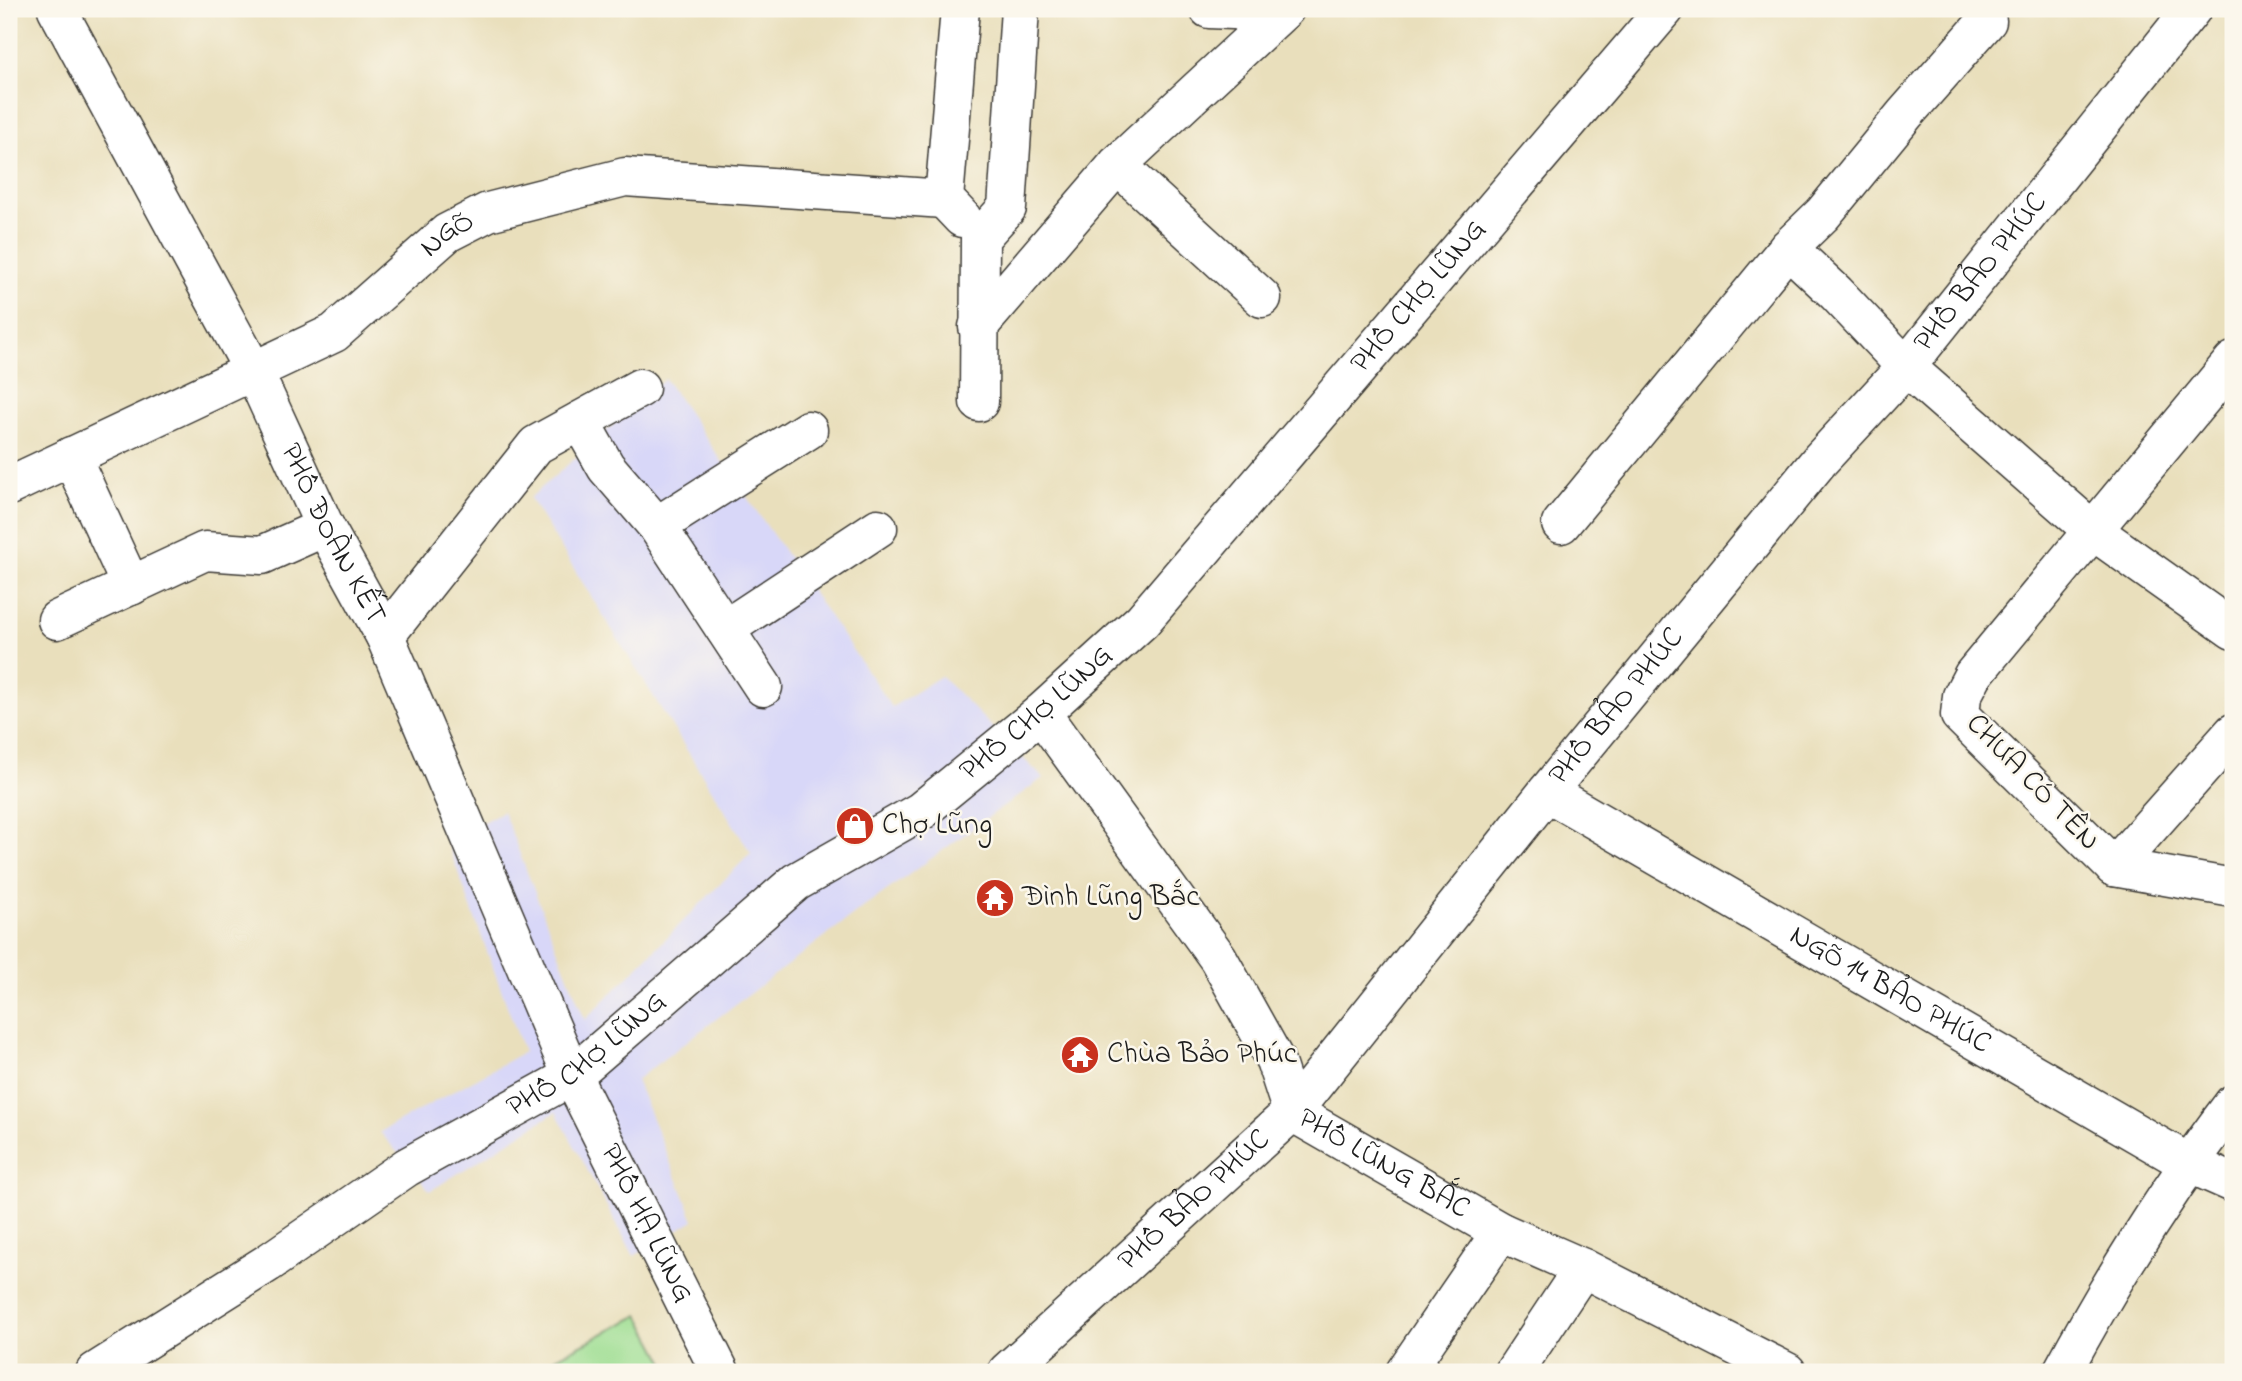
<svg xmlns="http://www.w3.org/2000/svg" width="2242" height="1381" font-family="'Indie Flower',sans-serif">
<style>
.built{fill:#d8d7f8}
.green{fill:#9fde93;stroke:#5e7d58;stroke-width:2}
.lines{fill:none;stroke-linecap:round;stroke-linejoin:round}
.minor-casing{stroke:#3b3934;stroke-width:41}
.minor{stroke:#fff;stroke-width:38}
.labels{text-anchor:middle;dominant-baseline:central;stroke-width:5;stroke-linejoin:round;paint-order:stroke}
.street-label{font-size:30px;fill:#1c1c1c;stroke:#fbf7ec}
.poi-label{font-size:30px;fill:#1c1c1c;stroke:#fbf7ec;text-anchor:start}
</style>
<rect width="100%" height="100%" fill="#fbf7ec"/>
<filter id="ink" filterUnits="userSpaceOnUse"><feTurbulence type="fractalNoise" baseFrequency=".0143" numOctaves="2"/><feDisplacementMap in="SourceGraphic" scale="14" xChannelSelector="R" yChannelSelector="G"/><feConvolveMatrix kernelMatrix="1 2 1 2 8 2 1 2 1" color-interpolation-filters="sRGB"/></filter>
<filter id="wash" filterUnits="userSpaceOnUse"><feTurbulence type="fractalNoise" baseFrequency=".00686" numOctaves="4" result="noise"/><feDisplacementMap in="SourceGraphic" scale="28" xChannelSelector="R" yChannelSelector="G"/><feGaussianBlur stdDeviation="1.57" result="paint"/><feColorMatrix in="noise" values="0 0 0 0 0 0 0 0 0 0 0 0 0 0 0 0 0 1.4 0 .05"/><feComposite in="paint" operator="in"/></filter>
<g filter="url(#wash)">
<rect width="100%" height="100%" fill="#e9dfbc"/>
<path class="built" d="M 665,379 L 892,707 L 941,676 L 1043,778 L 857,912 L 636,1080 L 694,1220 L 634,1256 L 556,1112 L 430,1191 L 380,1132 L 524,1052 L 447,842 L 503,811 L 585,1020 L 751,853 L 530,498 Z"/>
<path class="green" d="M 639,1315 L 670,1372 L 529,1372 Z"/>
</g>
<g filter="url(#ink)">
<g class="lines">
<g class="minor-casing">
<g id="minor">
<path id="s1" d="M 57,9 L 254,372 L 325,527 L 385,636 L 572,1076 L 720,1372"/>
<path d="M 960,9 L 944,199 L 962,218"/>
<path d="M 1209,9 L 1281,12"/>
<path d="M 1117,165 L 1262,298"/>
<path d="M 1788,248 L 1823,214 L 1905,114 L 1987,21"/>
<path d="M 978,327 L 1117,165 L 1285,9"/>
<path d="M 979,402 L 980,238 L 1007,208 L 1020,9"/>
<path d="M 580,421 L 606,467 L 657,526 L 763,687"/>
<path d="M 71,456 L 131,586"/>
<path id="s2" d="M 9,486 L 334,333 L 447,233 L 488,212 L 625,177 L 944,199"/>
<path d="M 1561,524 L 1788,248 L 1836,293 L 1906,367 L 2092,530 L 2233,630"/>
<path d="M 657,526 L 808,430"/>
<path d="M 57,620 L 205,551 L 262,555 L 325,527"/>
<path d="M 725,629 L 878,528"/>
<path d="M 385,636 L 536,445 L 640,388"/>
<path id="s3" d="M 1041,713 L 1218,958 L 1275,1060 L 1292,1112 L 1501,1232 L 1583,1268 L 1787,1372"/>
<path id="s4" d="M 1547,792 L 2188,1163 L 2233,1183"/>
<path d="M 2114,867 L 1960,715 L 1962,696 L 1973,675 L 2233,361"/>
<path d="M 2114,867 L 2233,733"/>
<path d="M 2114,867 L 2233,888"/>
<path id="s5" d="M 95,1372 L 268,1263 L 407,1167 L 572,1076 L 796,882 L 921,811 L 1041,713 L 1142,621 L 1665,9"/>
<path id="s6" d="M 1007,1372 L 1292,1112 L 1547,792 L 1820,460 L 1906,367 L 2192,9"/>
<path d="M 1405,1372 L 1501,1232"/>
<path d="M 1514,1372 L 1583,1268"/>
<path d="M 2062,1372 C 2112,1279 2169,1188 2233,1104"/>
</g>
</g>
<use href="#minor" class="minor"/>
</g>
</g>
<defs>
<g id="shop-disc" transform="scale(2.0125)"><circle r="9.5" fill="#c8321e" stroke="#fbf7ec"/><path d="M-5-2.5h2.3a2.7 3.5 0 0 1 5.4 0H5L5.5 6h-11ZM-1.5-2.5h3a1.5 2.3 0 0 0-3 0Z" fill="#fff"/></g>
<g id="temple-disc" transform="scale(2.0125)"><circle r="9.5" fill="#c8321e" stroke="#fbf7ec"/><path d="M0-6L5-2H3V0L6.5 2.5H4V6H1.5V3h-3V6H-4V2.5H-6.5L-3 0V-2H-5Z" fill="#fff"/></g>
</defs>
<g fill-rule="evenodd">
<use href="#shop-disc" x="855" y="826"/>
<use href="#temple-disc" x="995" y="898"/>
<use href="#temple-disc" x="1080" y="1055"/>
</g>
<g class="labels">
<g class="street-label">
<text stroke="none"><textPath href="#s2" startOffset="509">NGÕ</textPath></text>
<text stroke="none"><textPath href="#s6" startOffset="1472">PHỐ BẢO PHÚC</textPath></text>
<text stroke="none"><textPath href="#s5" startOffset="1720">PHỐ CHỢ LŨNG</textPath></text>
<text stroke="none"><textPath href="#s1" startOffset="593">PHỐ ĐOÀN KẾT</textPath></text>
<text stroke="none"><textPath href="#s6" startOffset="905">PHỐ BẢO PHÚC</textPath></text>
<text stroke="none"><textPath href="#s5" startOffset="1153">PHỐ CHỢ LŨNG</textPath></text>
<text transform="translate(2032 783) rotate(46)">CHƯA CÓ TÊN</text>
<text stroke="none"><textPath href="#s4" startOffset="396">NGÕ 14 BẢO PHÚC</textPath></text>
<text stroke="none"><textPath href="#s5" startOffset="586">PHỐ CHỢ LŨNG</textPath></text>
<text stroke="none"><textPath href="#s3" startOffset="579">PHỐ LŨNG BẮC</textPath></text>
<text stroke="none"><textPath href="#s6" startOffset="254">PHỐ BẢO PHÚC</textPath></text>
<text stroke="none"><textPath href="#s1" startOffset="1351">PHỐ HẠ LŨNG</textPath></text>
</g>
<g class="poi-label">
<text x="882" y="826">Chợ Lũng</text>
<text x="1022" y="898">Đình Lũng Bắc</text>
<text x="1107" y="1055">Chùa Bảo Phúc</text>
</g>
</g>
<rect width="2242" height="1381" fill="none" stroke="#fbf7ec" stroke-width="35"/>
</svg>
